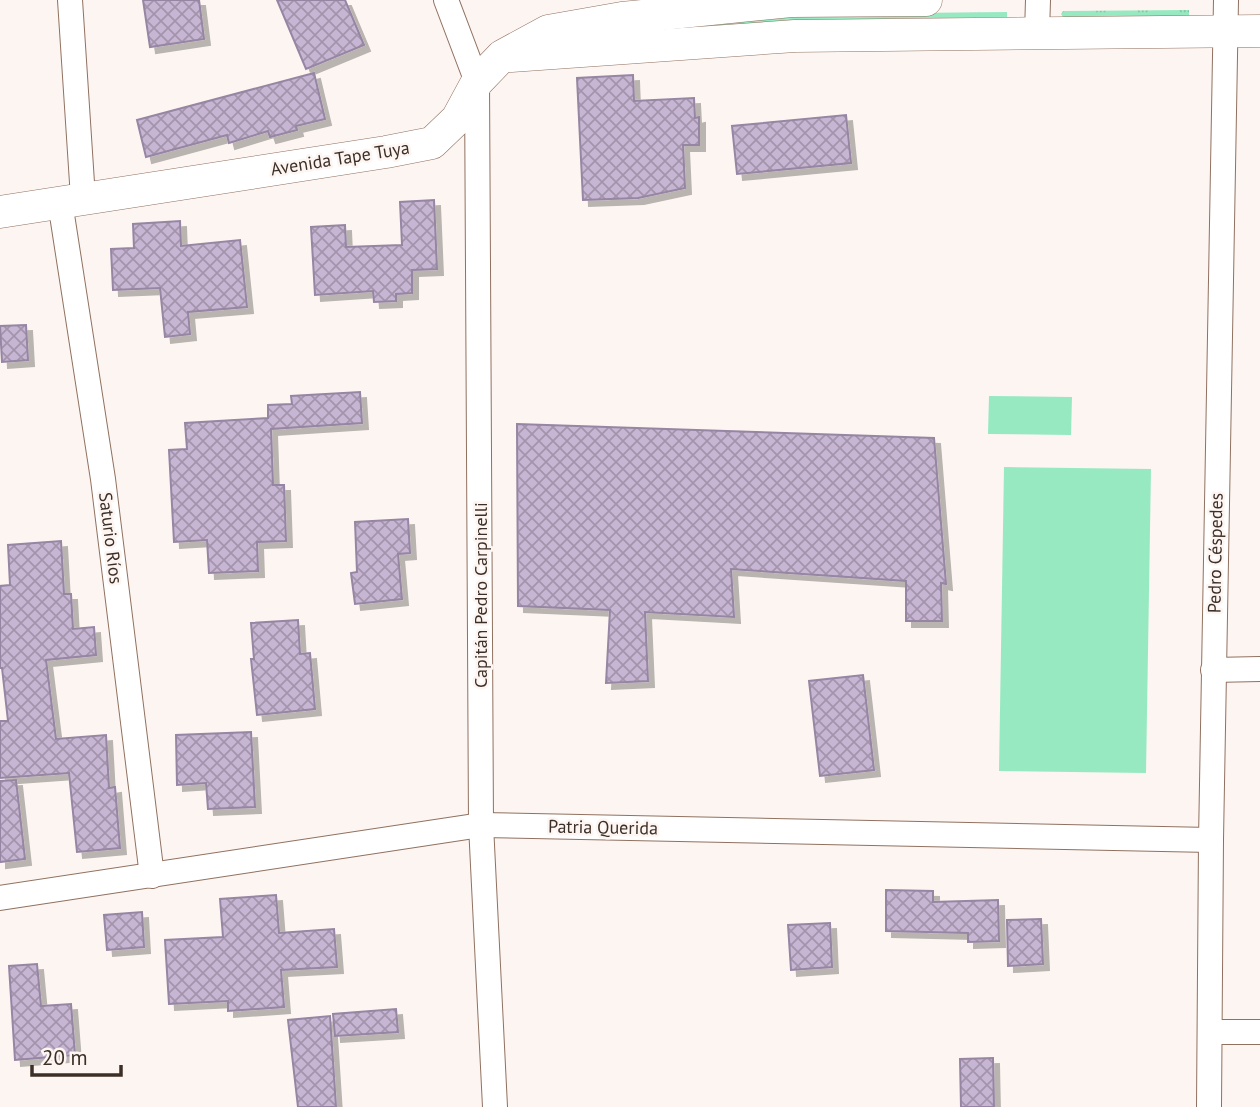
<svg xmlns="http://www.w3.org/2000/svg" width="1260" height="1107" font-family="'PT Sans',sans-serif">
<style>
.grass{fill:url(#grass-tufts)}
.garden{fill:#97e9c1}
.building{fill:url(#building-cross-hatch);stroke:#9686a3;stroke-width:2;filter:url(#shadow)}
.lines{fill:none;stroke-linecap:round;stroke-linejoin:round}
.minor-casing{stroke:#907160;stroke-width:26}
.tertiary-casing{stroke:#907160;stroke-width:33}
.minor{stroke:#fff;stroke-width:24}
.tertiary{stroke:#fff;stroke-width:32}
.labels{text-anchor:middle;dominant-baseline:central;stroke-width:5;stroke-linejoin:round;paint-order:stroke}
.street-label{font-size:18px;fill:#3c2f27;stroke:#fdf5f1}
</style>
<defs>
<pattern id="grass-tufts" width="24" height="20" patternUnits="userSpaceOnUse" patternTransform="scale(1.75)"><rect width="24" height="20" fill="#97e9c1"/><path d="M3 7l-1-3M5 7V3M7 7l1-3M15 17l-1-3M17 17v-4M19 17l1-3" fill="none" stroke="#83c8a6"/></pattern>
<pattern id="building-cross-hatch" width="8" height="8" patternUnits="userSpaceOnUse" patternTransform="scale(1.75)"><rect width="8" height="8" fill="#c7b5d4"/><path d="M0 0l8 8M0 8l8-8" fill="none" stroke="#a394ac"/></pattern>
<filter id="shadow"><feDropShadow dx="6" dy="6" stdDeviation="0" flood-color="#0004"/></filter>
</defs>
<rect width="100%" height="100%" fill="#fdf5f1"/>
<g class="grass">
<path d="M 1189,10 L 1189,17 L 1063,17 L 1061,14 L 1063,11 Z"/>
<path d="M 1007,12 L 1007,17 L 811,20 L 558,38 L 810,14 Z"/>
</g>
<g class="garden">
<path d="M 989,396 L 1072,397 L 1071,435 L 988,434 Z"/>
<path d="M 1004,467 L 1151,469 L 1146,773 L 999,771 Z"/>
</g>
<g class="building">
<path d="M 143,0 L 199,0 L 204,39 L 150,47 Z"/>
<path d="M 277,0 L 345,0 L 364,45 L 306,69 Z"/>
<path d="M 314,73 L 325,119 L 296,126 L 297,130 L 270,137 L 268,131 L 229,143 L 227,135 L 146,157 L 137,120 Z"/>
<path d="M 633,75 L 634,101 L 694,98 L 695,118 L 699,117 L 699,145 L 683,145 L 685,188 L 638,198 L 583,200 L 577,78 Z"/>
<path d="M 846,115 L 851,163 L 737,174 L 732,126 Z"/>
<path d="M 434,200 L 437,269 L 412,270 L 412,293 L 396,294 L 396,301 L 374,302 L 373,291 L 315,295 L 311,227 L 345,225 L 346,247 L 402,245 L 400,202 Z"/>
<path d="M 180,221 L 181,246 L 240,240 L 247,307 L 188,312 L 190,334 L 165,337 L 160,288 L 113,290 L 111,249 L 134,248 L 133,224 Z"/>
<path d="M 26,325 L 28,360 L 2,362 L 0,326 Z"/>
<path d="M 360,392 L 362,423 L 271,429 L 273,485 L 284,485 L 286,541 L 257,542 L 258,571 L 209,573 L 207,540 L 174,542 L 169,450 L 187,449 L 185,423 L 268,418 L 268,405 L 292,404 L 291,396 Z"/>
<path d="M 517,424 L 934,438 L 946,584 L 941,583 L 942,621 L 906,621 L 906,581 L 731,569 L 734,617 L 645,612 L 648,681 L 606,683 L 610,610 L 518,606 Z"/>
<path d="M 408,519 L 410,553 L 398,554 L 402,599 L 355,604 L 351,573 L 357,572 L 355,522 Z"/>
<path d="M 61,541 L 64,594 L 71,594 L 73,629 L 94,627 L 96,655 L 46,660 L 56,739 L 106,735 L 109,788 L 115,787 L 120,848 L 77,852 L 69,773 L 0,778 L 0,721 L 8,721 L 2,668 L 0,668 L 0,586 L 10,585 L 8,545 Z"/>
<path d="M 298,620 L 300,654 L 310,653 L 315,709 L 257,715 L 251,659 L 254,659 L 251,623 Z"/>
<path d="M 863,675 L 874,770 L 820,776 L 809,681 Z"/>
<path d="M 251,732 L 255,807 L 208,809 L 206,783 L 177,785 L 176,735 Z"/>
<path d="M 16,780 L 25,859 L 0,862 L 0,781 Z"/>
<path d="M 886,890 L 933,891 L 933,902 L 998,900 L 999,941 L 968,942 L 968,933 L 886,931 Z"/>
<path d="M 276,895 L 279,933 L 334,929 L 337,967 L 281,970 L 284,1007 L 228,1011 L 228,1001 L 169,1004 L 165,940 L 223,937 L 220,899 Z"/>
<path d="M 142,912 L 144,947 L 107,950 L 104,915 Z"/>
<path d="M 1041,919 L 1043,964 L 1008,966 L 1007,920 Z"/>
<path d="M 830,923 L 832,967 L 791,970 L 788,925 Z"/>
<path d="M 37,964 L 41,1006 L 71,1004 L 75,1055 L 15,1060 L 9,966 Z"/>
<path d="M 396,1009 L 398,1032 L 335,1036 L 333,1014 Z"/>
<path d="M 330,1016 L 336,1107 L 298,1107 L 288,1020 Z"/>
<path d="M 993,1058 L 994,1107 L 961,1107 L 960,1059 Z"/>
</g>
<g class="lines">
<g class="minor-casing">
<g id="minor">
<path d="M 70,0 L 83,198"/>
<path d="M 446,0 L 477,82 L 481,825 L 495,1107"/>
<path d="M 1037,33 L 1038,0"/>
<path d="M 60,202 L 103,479 L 152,876"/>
<path d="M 1213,670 L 1260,669"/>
<path d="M 0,898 L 481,825 L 1211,840"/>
<path d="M 1211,1032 L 1260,1032"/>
<path d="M 1209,1107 L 1211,840 L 1226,0"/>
</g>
</g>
<g class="tertiary-casing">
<g id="tertiary">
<path d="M 511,56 L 795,36 L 1260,31"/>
<path d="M 0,212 L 386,152 L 432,143 L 457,119 L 477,82 L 502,56 L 548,31 L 622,18 L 791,1 L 926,0"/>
</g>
</g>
<use href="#minor" class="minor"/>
<use href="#tertiary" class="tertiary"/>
</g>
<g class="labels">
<g class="street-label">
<text transform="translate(340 158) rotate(-9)">Avenida Tape Tuya</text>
<text transform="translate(111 538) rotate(83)">Saturio Ríos</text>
<text transform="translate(1215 553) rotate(-89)">Pedro Céspedes</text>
<text transform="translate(480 595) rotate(-90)">Capitán Pedro Carpinelli</text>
<text transform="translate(603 827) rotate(1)">Patria Querida</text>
</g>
</g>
<path d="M32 1065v10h89v-10" fill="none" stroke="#3c2f27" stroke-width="3.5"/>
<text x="42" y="1065" font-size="21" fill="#3c2f27" stroke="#fdf5f1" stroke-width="5" paint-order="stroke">20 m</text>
</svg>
